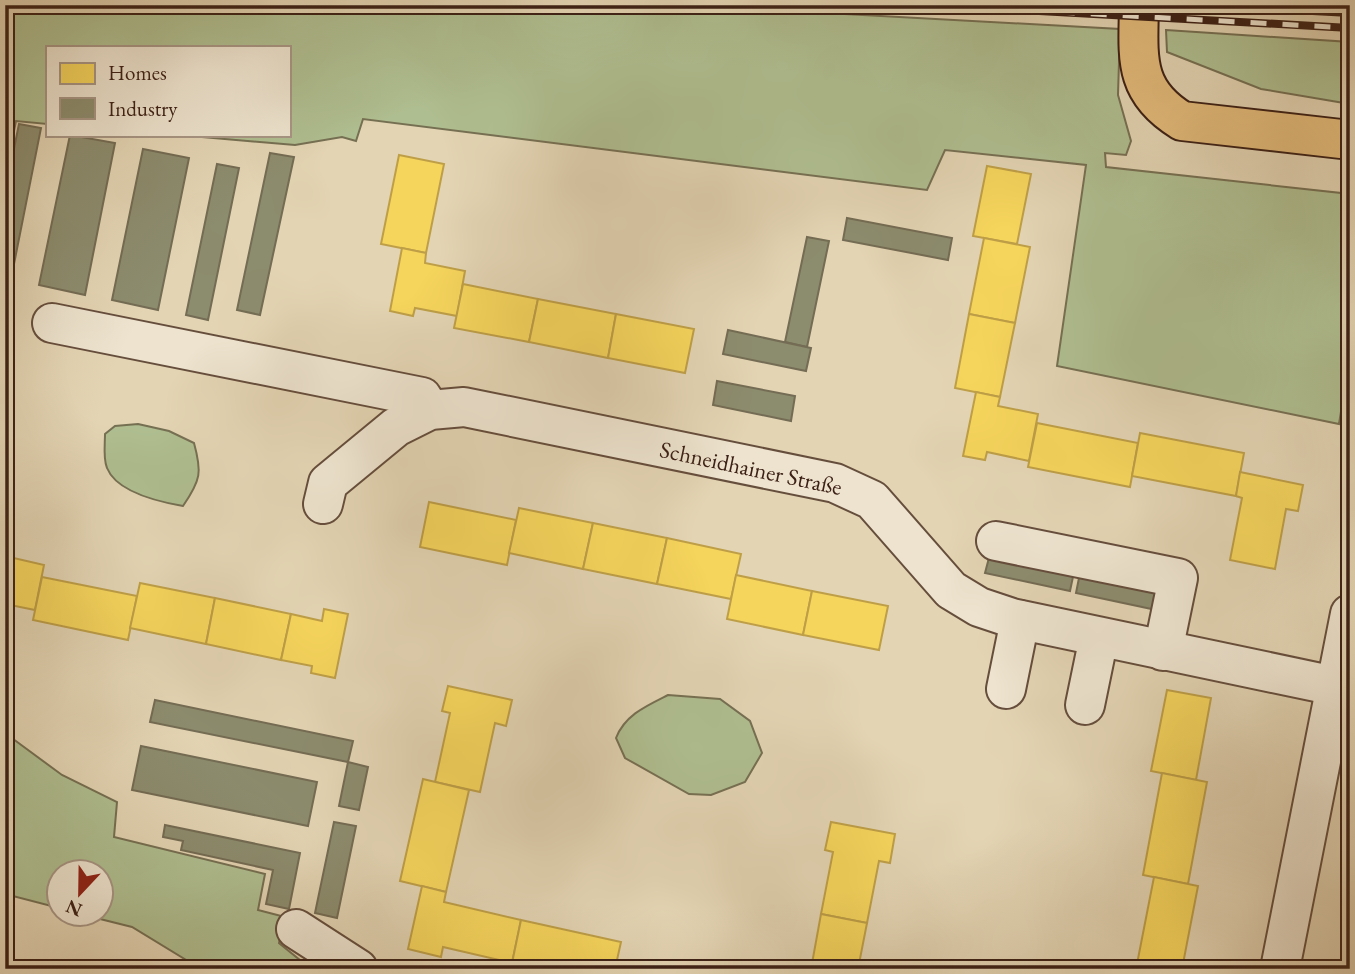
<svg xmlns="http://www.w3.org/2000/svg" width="1355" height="974" font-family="'EB Garamond',serif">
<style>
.green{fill:#afbe90;stroke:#767053;stroke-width:2}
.homes{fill:#f6d55c;stroke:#be9f47;stroke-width:2}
.industry{fill:#8c8c6e;stroke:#746c54;stroke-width:2}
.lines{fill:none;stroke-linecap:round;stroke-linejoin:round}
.minor-casing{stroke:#664e3d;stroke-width:42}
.major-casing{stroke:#3d2116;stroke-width:42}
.minor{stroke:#ede3ce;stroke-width:38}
.major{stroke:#e2ba7a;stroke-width:38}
.rail-casing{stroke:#3d2116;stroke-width:8}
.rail{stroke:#ede3ce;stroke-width:5;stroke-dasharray:16;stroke-linecap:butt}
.labels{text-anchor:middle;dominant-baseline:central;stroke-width:7;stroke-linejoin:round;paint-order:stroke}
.street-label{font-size:23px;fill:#3d2116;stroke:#ede3ce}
</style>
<rect width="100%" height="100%" fill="#e3d4b3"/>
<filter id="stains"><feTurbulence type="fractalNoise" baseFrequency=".00286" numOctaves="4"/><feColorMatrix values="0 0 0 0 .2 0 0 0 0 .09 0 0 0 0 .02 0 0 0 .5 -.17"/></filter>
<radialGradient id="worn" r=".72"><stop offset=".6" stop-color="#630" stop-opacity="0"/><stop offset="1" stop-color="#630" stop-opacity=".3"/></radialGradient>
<g class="green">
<path d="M 5,5 L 679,5 L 1120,29 L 1118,95 L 1131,141 L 1126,155 L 1105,153 L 1106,167 L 1350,194 L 1350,356 L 1339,424 L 1057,366 L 1086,165 L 945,150 L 927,190 L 363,119 L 356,141 L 342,137 L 295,145 L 179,135 L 289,135 L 289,47 L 47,47 L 47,124 L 16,121 L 5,174 Z"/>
<path d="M 1166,30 L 1350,42 L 1350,104 L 1261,89 L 1167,52 Z"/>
<path d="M 138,424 L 169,431 L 194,443 C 202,472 201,480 183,506 C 160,502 117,493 107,468 C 103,459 105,444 105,434 L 115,426 Z"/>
<path d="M 668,695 L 720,699 L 750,721 L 762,753 L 745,782 L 711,795 L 689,794 L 625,758 L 616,738 C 625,715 646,706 668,695 Z"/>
<path d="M 5,733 L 62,775 L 117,802 L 114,837 L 265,874 L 258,910 L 285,917 L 279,943 L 311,969 L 201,969 L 132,927 L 84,915 L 102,914 L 102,872 L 60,872 L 59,908 L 5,894 Z"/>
</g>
<g class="homes">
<path d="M 399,155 L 444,164 L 426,253 L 381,244 Z"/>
<path d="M 987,166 L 1031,174 L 1017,244 L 973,236 Z"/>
<path d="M 984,238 L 1030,247 L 1015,323 L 969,314 Z"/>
<path d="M 402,248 L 426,253 L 425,263 L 465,271 L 457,316 L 415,308 L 413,316 L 390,311 Z"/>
<path d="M 463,284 L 538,299 L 529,342 L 454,328 Z"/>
<path d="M 538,299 L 616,314 L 608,358 L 529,342 Z"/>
<path d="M 616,314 L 694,329 L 685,373 L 608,358 Z"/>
<path d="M 969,314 L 1015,323 L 1000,397 L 955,388 Z"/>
<path d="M 976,392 L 1000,397 L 998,406 L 1038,414 L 1029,461 L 987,452 L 985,460 L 963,456 Z"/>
<path d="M 1037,423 L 1138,443 L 1130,487 L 1028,467 Z"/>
<path d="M 1140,433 L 1244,453 L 1236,496 L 1132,476 Z"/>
<path d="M 1240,472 L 1303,485 L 1298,511 L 1286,509 L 1275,569 L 1230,560 L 1242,498 L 1236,496 Z"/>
<path d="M 429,502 L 516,520 L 507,565 L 420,547 Z"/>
<path d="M 519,508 L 593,523 L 583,569 L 509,553 Z"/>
<path d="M 593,523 L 667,538 L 657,584 L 583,569 Z"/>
<path d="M 667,538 L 741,554 L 731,599 L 657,584 Z"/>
<path d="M 5,556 L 44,565 L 35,610 L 5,604 Z"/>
<path d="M 736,575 L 812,591 L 803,635 L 727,619 Z"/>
<path d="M 42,577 L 137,596 L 128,640 L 33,620 Z"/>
<path d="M 140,583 L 215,598 L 206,644 L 130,628 Z"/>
<path d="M 812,591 L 888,606 L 879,650 L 803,635 Z"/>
<path d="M 215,598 L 291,614 L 281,660 L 206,644 Z"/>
<path d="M 324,609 L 348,614 L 335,678 L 311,673 L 312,666 L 281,660 L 291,614 L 322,621 Z"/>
<path d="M 448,686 L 512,700 L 506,726 L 495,723 L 480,792 L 435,782 L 450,713 L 442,711 Z"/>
<path d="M 1167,690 L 1211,698 L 1196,780 L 1151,771 Z"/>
<path d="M 1162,773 L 1207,782 L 1188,884 L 1143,875 Z"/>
<path d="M 423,779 L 469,790 L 446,892 L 400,881 Z"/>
<path d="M 831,822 L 895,834 L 890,863 L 879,861 L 867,923 L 821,914 L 833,852 L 825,850 Z"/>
<path d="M 1154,877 L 1198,886 L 1182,969 L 1136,969 Z"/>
<path d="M 422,886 L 446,892 L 444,902 L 521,920 L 512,963 L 443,947 L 441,957 L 408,949 Z"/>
<path d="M 821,914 L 867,923 L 858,969 L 811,969 Z"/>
<path d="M 521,920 L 621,942 L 615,969 L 538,969 L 512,963 Z"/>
</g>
<g class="industry">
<path d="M 19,124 L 41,128 L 14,264 L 5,262 L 5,193 Z"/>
<path d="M 70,135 L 115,143 L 85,295 L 39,285 Z"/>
<path d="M 143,149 L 189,158 L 158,310 L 112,300 Z"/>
<path d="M 270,153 L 294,157 L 260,315 L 237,310 Z"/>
<path d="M 217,164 L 239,168 L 208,320 L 186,315 Z"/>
<path d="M 847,218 L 952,238 L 948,260 L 843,240 Z"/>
<path d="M 807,237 L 829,241 L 807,347 L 785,342 Z"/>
<path d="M 728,330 L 811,348 L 806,371 L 723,354 Z"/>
<path d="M 717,381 L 795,396 L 791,421 L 713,405 Z"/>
<path d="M 990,554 L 1074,572 L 1070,591 L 985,573 Z"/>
<path d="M 1080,573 L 1165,591 L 1161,611 L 1076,593 Z"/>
<path d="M 155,700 L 353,741 L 348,762 L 150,722 Z"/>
<path d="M 141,746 L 317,782 L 308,826 L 132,790 Z"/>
<path d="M 348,762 L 368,767 L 359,810 L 339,806 Z"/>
<path d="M 334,822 L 356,826 L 337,918 L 315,913 Z"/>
<path d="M 165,825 L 300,853 L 289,909 L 266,904 L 273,870 L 181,850 L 183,841 L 163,837 Z"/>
</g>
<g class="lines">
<g class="minor-casing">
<g id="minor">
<path d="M 52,323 L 422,397 L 430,410"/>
<path d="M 323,504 L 328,483 L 396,427 L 430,410 L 464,407 L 835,483 L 872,500 L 951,590 L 979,607 L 1012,618 L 1335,686"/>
<path d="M 996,541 L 1178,578 L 1163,651"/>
<path d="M 1006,689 L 1020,620"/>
<path d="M 1085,705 L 1099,637"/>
<path d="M 296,929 L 358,969"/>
<path d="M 1280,969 L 1350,614"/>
</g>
</g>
<g class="major-casing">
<path id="major" d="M 1139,5 C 1138,58 1133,91 1182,121 L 1350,140"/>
</g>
<use href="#minor" class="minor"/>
<use href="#major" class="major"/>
<g class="rail-casing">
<g id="rail">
<path d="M 931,5 L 1350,28"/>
<path d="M 1200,5 L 1350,13"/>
</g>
</g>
<use href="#rail" class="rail"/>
</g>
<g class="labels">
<g class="street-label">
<text transform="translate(751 468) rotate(12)">Schneidhainer Straße</text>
</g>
</g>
<rect width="1355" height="974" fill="none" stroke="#e3d4b3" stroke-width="28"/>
<rect x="7" y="7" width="1341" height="960" fill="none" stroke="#3d2116" stroke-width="3.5"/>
<rect x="14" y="14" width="1327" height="946" fill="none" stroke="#3d2116" stroke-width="2"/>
<rect x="46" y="46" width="245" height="91" fill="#ede3ce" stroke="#a79584" stroke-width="2"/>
<rect x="60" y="63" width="35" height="21" fill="#f6d55c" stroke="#a79584" stroke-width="2"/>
<text x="108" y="80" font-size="21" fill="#3d2116">Homes</text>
<rect x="60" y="98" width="35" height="21" fill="#8c8c6e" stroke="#a79584" stroke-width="2"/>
<text x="108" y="116" font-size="21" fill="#3d2116">Industry</text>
<g transform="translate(80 893) rotate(202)"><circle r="33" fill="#ede3ce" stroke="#a79584" stroke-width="2"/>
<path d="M0-5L12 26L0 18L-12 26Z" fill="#8f2418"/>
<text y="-10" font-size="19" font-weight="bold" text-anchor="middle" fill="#3d2116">N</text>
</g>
<rect width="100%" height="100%" filter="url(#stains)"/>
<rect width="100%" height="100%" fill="url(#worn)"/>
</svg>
